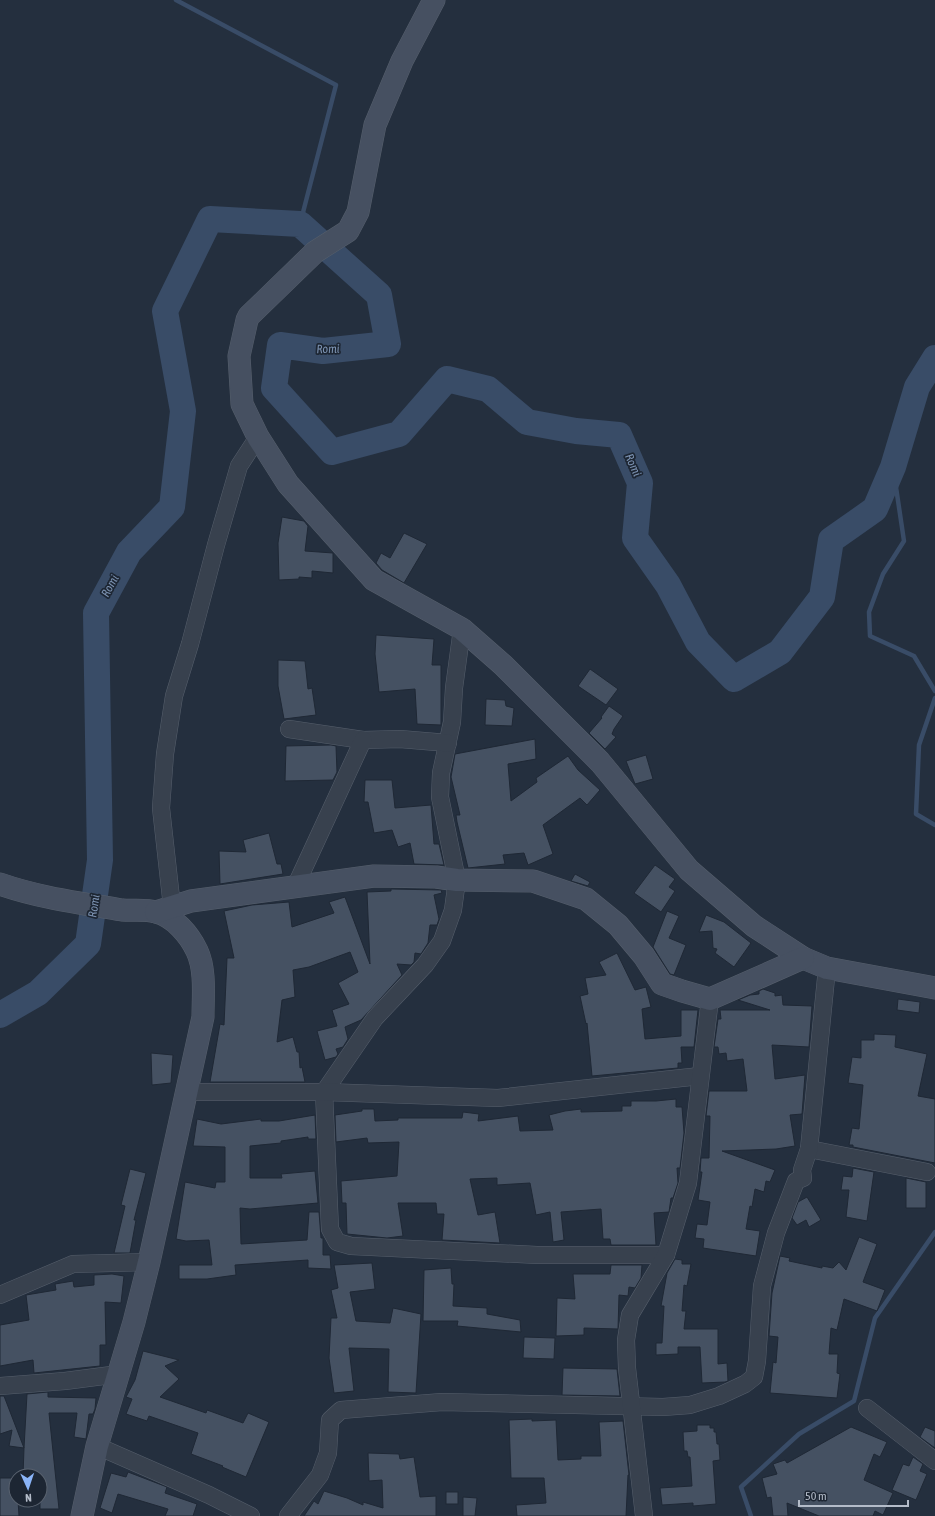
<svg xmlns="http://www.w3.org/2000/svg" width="935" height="1516" font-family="'Asap Condensed',sans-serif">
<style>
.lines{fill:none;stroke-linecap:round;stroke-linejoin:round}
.stream{stroke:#394c67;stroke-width:4.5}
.river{stroke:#394c67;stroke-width:26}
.building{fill:#455162;stroke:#1f2835}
.street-casing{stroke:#565f6c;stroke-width:18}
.secondary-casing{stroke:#565f6c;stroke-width:23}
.street{stroke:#38414e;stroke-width:17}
.secondary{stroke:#465061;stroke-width:22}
.labels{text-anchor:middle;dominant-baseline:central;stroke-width:3.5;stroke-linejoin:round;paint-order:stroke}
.water-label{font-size:12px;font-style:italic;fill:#7c92b1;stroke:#1d2633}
</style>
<rect width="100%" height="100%" fill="#242f3e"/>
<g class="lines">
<g class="stream">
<path d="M 176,0 L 336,85 L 300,224"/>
<path d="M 893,467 L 904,541 L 883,574 L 869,612 L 870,636 L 914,656 L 935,691"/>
<path d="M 935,698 L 919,745 L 916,814 L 935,825"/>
<path d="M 751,1516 L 741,1487 L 799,1434 L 854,1401 L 875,1318 L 935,1232"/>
</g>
<path class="river" d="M 0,1015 L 38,993 L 88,944 L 100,860 L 96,613 L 129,552 L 172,507 L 183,411 L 165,311 L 210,219 L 300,224 L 379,295 L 388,344 L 323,351 L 280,345 L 274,388 L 332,452 L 399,434 L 447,379 L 488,389 L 527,422 L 576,431 L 619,435 L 640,483 L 635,538 L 668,585 L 698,642 L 734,679 L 780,652 L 822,597 L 831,540 L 875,509 L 893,467 L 917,387 L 935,358"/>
</g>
<g class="building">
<path d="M 282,517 L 304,521 L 308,526 L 305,551 L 333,553 L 333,573 L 312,571 L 312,578 L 299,577 L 299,579 L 279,580 L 278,543 Z"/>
<path d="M 404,533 L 427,544 L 404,583 L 382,570 L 376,563 L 381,553 L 390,558 Z"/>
<path d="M 376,635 L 434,639 L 432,665 L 441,665 L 441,725 L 417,724 L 415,689 L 379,692 L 375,654 Z"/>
<path d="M 278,660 L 305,661 L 308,689 L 312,688 L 316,715 L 284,719 L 278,686 Z"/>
<path d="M 590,669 L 618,689 L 606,705 L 578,686 Z"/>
<path d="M 486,699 L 505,700 L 506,706 L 514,708 L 512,726 L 485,725 Z"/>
<path d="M 609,706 L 623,716 L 614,729 L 612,734 L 616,737 L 605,749 L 589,733 L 602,718 L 601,717 Z"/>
<path d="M 535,739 L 536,759 L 508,764 L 511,801 L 537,782 L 536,778 L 568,756 L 578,770 L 600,790 L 587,805 L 580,798 L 543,825 L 553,854 L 528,865 L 524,853 L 503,855 L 505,864 L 468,868 L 457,822 L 456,815 L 460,815 L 451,777 L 455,754 Z"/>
<path d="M 331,745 L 336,746 L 337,772 L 333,780 L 285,781 L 286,746 Z"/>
<path d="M 646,755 L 653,779 L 635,784 L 626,761 Z"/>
<path d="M 365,780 L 392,780 L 395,808 L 431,805 L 434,844 L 439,844 L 444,865 L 414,864 L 410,843 L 398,847 L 392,830 L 374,833 L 368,802 L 364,802 Z"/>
<path d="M 269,833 L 277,864 L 281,864 L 283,874 L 220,884 L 219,851 L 246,852 L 243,840 Z"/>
<path d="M 655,865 L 675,879 L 669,887 L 675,891 L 661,912 L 634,893 Z"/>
<path d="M 575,874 L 590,882 L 588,886 L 571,881 Z"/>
<path d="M 391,889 L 441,890 L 442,893 L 434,895 L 439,919 L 437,925 L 430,925 L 428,943 L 421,954 L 415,953 L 414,962 L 411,965 L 397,964 L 402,975 L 361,1020 L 345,1027 L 348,1039 L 343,1047 L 336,1049 L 338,1054 L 336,1057 L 325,1060 L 317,1031 L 337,1026 L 332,1010 L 349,1004 L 338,983 L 358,972 L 350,952 L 309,967 L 293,970 L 295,997 L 282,1000 L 277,1042 L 293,1037 L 297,1052 L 299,1052 L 300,1068 L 302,1067 L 305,1082 L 210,1082 L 220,1024 L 224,1025 L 227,958 L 234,958 L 224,911 L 252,905 L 289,902 L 292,927 L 334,913 L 329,902 L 345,897 L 370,964 L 367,892 L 391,891 Z"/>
<path d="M 667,911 L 679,916 L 669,938 L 686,945 L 674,975 L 670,974 L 653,947 Z"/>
<path d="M 706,915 L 724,922 L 751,943 L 734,967 L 715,953 L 717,949 L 713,948 L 712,931 L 699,932 Z"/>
<path d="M 617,953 L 635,990 L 646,987 L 651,1007 L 642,1009 L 645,1039 L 681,1036 L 681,1010 L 698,1010 L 694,1047 L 681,1047 L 682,1063 L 678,1063 L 678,1068 L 592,1076 L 587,1023 L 586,1024 L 580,996 L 588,994 L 585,978 L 606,975 L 599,962 Z"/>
<path d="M 763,989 L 775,993 L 775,996 L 782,995 L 783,1005 L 812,1006 L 809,1047 L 772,1045 L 775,1079 L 805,1075 L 802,1114 L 790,1115 L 795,1146 L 776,1149 L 722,1151 L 775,1170 L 770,1182 L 766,1181 L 764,1192 L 755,1189 L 752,1207 L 750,1206 L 746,1229 L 760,1231 L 756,1256 L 703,1248 L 704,1239 L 695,1238 L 697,1224 L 707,1225 L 710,1202 L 698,1200 L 702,1172 L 700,1172 L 701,1158 L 709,1158 L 710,1116 L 706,1116 L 709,1091 L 747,1091 L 743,1059 L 727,1061 L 726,1053 L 719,1054 L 718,1047 L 714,1047 L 718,1019 L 721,1019 L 720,1010 L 770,1010 L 738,1000 L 750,995 L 759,994 L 759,991 Z"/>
<path d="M 898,999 L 920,1002 L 919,1013 L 897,1010 Z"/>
<path d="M 874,1034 L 896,1035 L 895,1047 L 927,1054 L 918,1096 L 935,1099 L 935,1163 L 853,1147 L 853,1145 L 849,1145 L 852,1128 L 859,1129 L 863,1085 L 848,1083 L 852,1057 L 861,1058 L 861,1040 L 874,1040 Z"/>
<path d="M 151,1053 L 173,1055 L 171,1083 L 152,1085 Z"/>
<path d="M 676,1099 L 676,1107 L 682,1107 L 684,1133 L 680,1168 L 677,1168 L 678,1183 L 673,1198 L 671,1198 L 669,1212 L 654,1213 L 656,1245 L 611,1245 L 610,1239 L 603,1239 L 601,1209 L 561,1212 L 564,1240 L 553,1242 L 550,1212 L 536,1215 L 530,1183 L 497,1185 L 497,1178 L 470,1179 L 478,1215 L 495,1212 L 500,1243 L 442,1240 L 444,1214 L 437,1214 L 436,1203 L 398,1203 L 403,1236 L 387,1238 L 347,1234 L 346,1203 L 342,1203 L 341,1181 L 397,1176 L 399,1142 L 368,1143 L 367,1138 L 336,1142 L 335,1115 L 362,1111 L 362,1109 L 374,1109 L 375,1121 L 398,1120 L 398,1118 L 462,1118 L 463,1112 L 479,1114 L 478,1121 L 518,1116 L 520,1131 L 553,1130 L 549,1115 L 565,1111 L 581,1109 L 581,1112 L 622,1111 L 622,1106 L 631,1106 L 631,1101 L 656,1101 Z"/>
<path d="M 315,1115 L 316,1139 L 308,1139 L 308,1137 L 281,1141 L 281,1143 L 250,1146 L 250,1178 L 282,1178 L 281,1174 L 315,1171 L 318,1203 L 250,1209 L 240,1208 L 241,1244 L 307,1240 L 309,1212 L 319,1212 L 321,1238 L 323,1238 L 323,1255 L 330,1255 L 331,1269 L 308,1268 L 308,1260 L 235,1265 L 236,1275 L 207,1279 L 179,1279 L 179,1265 L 212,1265 L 209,1240 L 186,1241 L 176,1239 L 185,1182 L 215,1188 L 216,1182 L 225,1182 L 225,1147 L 193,1146 L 197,1119 L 221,1124 L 261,1119 L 261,1121 L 279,1121 Z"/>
<path d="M 853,1168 L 874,1172 L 867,1221 L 846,1217 L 849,1190 L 841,1190 L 843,1176 L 852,1177 Z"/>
<path d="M 130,1169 L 146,1173 L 134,1220 L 136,1220 L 130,1253 L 114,1253 L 125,1206 L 121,1205 Z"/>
<path d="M 906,1178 L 926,1182 L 926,1208 L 906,1208 Z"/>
<path d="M 807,1197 L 821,1220 L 809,1227 L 806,1220 L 797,1225 L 792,1218 L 798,1202 Z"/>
<path d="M 859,1237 L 877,1244 L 863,1282 L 885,1290 L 877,1311 L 844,1299 L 837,1330 L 831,1328 L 829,1354 L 838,1354 L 837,1373 L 840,1374 L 837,1398 L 770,1393 L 773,1362 L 776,1363 L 778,1337 L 769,1336 L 772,1293 L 780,1256 L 790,1258 L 789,1261 L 822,1268 L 822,1266 L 833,1268 L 839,1262 L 846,1270 Z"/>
<path d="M 675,1259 L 682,1260 L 682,1264 L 691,1264 L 687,1286 L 684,1285 L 682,1311 L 686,1311 L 684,1329 L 718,1329 L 718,1364 L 727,1363 L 728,1381 L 725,1382 L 702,1383 L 700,1347 L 678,1347 L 678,1354 L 656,1355 L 656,1343 L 662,1343 L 664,1306 L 661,1306 L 667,1273 Z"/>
<path d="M 372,1263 L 375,1289 L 350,1292 L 356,1321 L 390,1323 L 393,1308 L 421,1314 L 416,1393 L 388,1392 L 389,1349 L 349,1348 L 354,1391 L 334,1393 L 329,1358 L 331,1318 L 337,1318 L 331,1290 L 338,1288 L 334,1265 Z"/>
<path d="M 611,1265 L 642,1265 L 641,1278 L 635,1288 L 629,1287 L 628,1296 L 619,1295 L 618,1329 L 584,1328 L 584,1335 L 556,1336 L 557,1298 L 575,1299 L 573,1274 L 610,1274 Z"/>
<path d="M 451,1268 L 452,1284 L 454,1284 L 453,1306 L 487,1308 L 487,1314 L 520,1320 L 521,1332 L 457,1326 L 458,1321 L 423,1321 L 424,1270 Z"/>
<path d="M 112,1274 L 124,1276 L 121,1303 L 105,1302 L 106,1345 L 100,1345 L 100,1366 L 34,1373 L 33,1360 L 0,1366 L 0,1325 L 29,1320 L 26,1295 L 56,1290 L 55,1284 L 73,1281 L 74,1287 L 94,1285 L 94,1275 Z"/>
<path d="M 524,1337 L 555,1338 L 554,1359 L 523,1358 Z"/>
<path d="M 143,1351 L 179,1360 L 165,1366 L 179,1379 L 160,1397 L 206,1413 L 207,1410 L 243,1423 L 248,1413 L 269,1422 L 246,1477 L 222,1467 L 223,1466 L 191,1454 L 198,1433 L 149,1416 L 147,1421 L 126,1414 L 132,1399 L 126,1397 L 135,1380 Z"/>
<path d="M 563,1368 L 617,1369 L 620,1396 L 562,1395 Z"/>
<path d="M 48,1392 L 48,1397 L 96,1398 L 95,1409 L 93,1414 L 89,1414 L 86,1439 L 74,1437 L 77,1413 L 49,1413 L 59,1509 L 40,1509 L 40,1476 L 23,1476 L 24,1448 L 9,1446 L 12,1430 L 0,1434 L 0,1396 L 4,1396 L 24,1448 L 27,1394 Z"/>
<path d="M 532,1419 L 532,1421 L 556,1420 L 558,1460 L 581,1459 L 581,1456 L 601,1456 L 599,1422 L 623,1421 L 629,1475 L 628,1475 L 626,1516 L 517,1516 L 516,1505 L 546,1503 L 544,1478 L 511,1478 L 509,1420 Z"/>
<path d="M 697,1425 L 710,1425 L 710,1428 L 714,1428 L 714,1432 L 716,1432 L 717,1444 L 719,1444 L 720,1460 L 713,1461 L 716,1504 L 693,1506 L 693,1503 L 662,1505 L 660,1488 L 692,1486 L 690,1457 L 688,1457 L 687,1451 L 684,1451 L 683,1432 L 697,1431 Z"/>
<path d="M 851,1427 L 887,1442 L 880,1457 L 874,1454 L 864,1480 L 893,1493 L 883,1515 L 875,1511 L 873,1516 L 819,1516 L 787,1503 L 788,1516 L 773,1516 L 771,1497 L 767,1498 L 762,1478 L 777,1474 L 773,1464 L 785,1460 L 787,1463 Z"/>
<path d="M 925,1427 L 935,1431 L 935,1448 L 920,1437 Z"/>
<path d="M 368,1453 L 399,1454 L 400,1459 L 414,1457 L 420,1497 L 436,1496 L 436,1516 L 304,1516 L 314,1501 L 318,1504 L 324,1491 L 347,1498 L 363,1505 L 363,1502 L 383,1508 L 382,1480 L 369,1481 Z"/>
<path d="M 913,1457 L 923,1464 L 920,1471 L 927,1474 L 916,1500 L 892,1490 L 903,1464 L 909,1466 Z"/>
<path d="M 128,1472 L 167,1487 L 165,1493 L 197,1504 L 193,1516 L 165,1516 L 168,1509 L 118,1494 L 112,1513 L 100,1508 L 111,1473 L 126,1477 Z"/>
<path d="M 0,1478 L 16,1478 L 16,1500 L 18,1500 L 19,1516 L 0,1516 Z"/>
<rect x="446" y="1492" width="12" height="12"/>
<path d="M 463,1497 L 477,1498 L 475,1516 L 463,1516 Z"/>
</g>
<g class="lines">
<g class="street-casing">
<g id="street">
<path d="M 462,629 L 454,688 L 452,722 L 441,773 L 440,797 L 457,880 L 453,910 L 442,941 L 425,965 L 375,1018 L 324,1092 L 330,1229 L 337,1242 L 351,1246 L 537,1255 L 666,1255"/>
<path d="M 289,729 L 363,740 L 400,739 L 448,743"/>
<path d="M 296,885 L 363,740"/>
<path d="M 172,907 L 161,808 L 165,754 L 174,696 L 190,644 L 216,545 L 239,466 L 258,437"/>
<path d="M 186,1092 L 324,1092 L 498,1098 L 700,1076"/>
<path d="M 809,1149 L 927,1172"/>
<path d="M 0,1295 L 73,1264 L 149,1262"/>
<path d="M 0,1386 L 65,1381 L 119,1374"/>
<path d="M 867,1408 L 935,1461"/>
<path d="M 97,1446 L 209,1495 L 251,1516"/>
<path d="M 288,1516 L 320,1475 L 328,1453 L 330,1420 L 341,1410 L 442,1402 L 663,1407 L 690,1405 L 719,1396 L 745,1384 L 754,1377 L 757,1361 L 762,1286 L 776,1233 L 796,1181 L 803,1178 L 802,1170 L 809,1149 L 827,968"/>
<path d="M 644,1516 L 627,1368 L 626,1340 L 630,1315 L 666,1255 L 688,1183 L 710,999"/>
</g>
</g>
<g class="secondary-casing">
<g id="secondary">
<path d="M 434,0 L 402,61 L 375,125 L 358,212 L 348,231 L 315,252 L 249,316 L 247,320 L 239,356 L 242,404 L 258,437 L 288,484 L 374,580 L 462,629 L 503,665 L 600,762 L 689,870 L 754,926 L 803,958 L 827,968 L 935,988"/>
<path d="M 0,884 C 40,898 81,903 122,910 C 133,911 145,909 156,912 C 174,917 189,934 197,951 C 206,970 203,997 203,1017 L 149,1262 L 134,1322 L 97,1446 L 82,1516"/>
<path d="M 156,912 L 191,901 L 374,876 L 436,877 L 457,880 L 533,881 L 586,899 L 618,925 L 644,956 L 662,984 L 682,991 L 710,999 L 803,958"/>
</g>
</g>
<use href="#street" class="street"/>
<use href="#secondary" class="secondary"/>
</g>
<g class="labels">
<g class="water-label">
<text transform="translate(328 349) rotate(-1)">Romi</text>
<text transform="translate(633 465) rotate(66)">Romi</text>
<text transform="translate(110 586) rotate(-61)">Romi</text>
<text transform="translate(94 906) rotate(-82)">Romi</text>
</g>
</g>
<g transform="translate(28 1488) rotate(177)"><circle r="19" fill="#1d2633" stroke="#59626f"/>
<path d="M0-3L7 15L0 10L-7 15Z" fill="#8ab4f8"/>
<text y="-6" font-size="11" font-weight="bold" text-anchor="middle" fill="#b4bcc9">N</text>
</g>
<path d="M799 1500v6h109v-6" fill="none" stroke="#b4bcc9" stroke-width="2"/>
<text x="805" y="1500" font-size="12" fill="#b4bcc9" stroke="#1d2633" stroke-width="3" paint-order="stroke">50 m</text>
</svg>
